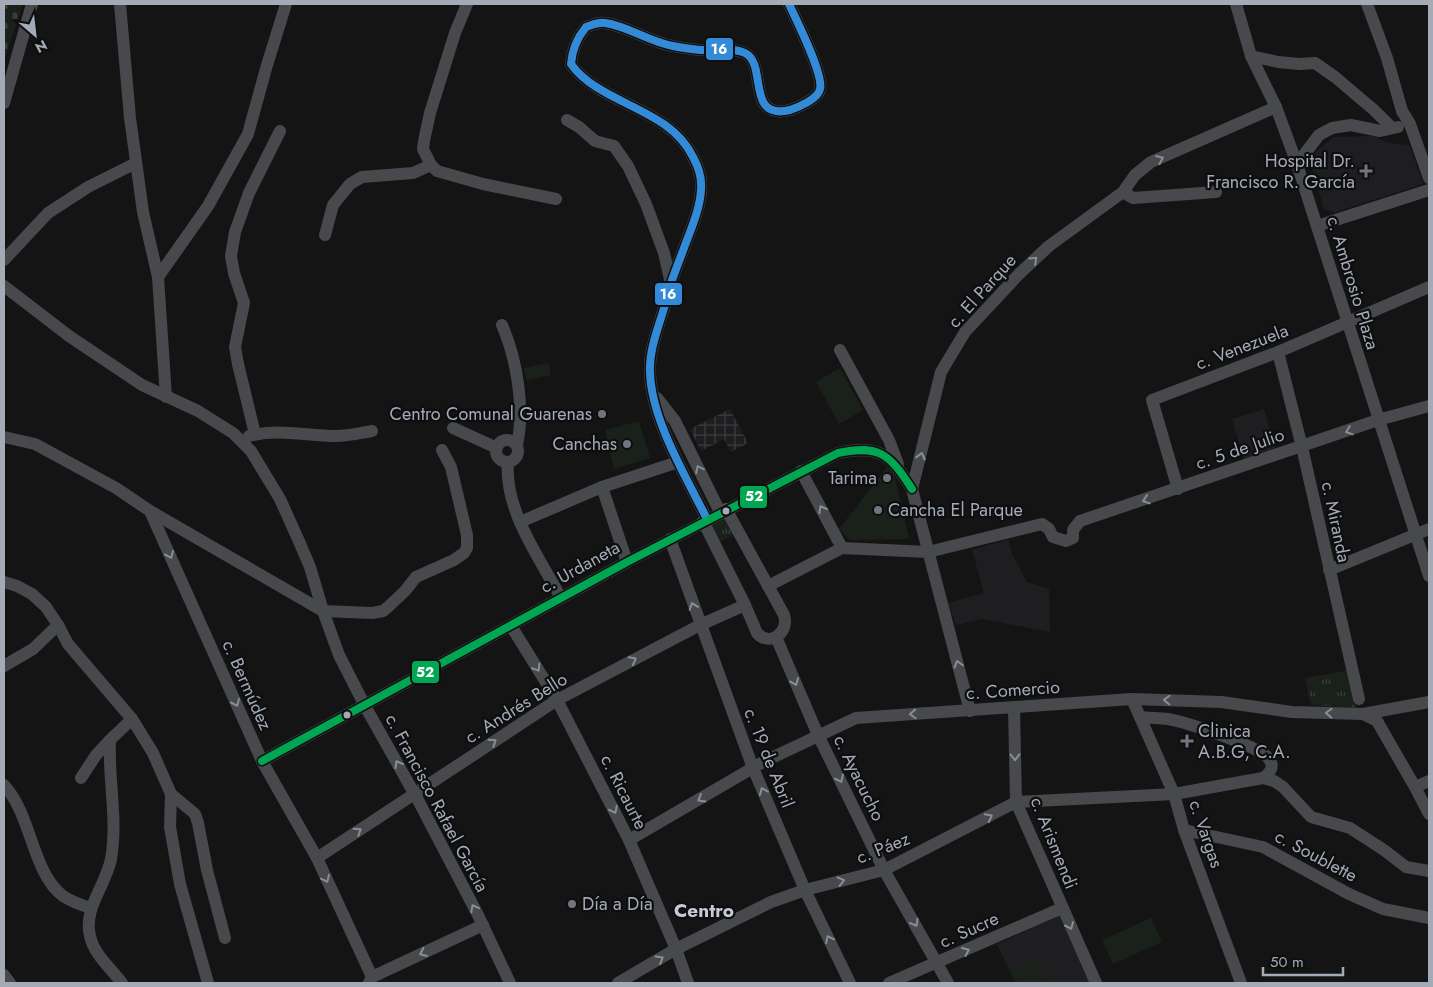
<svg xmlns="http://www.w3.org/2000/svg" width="1433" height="987" font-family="Jost,sans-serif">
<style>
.built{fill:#1e1e20}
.industrial{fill:url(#industrial-grid)}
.grass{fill:url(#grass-tufts)}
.cemetery{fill:url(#cemetery-stones)}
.pitch{fill:#1a211a}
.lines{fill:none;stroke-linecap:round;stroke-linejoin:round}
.minor{stroke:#48494d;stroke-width:12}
.bus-1-casing{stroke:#0e0e10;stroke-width:11}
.bus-2-casing{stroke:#0e0e10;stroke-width:11}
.bus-1{stroke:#338bd7;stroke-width:8}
.bus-2{stroke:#00a651;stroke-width:8}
.oneway{stroke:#888e96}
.poi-dot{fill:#71767d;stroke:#0e0e10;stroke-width:2}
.bus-dot{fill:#a3abb6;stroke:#0e0e10;stroke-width:2}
.labels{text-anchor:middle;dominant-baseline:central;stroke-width:4.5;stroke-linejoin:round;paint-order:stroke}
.poi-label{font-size:18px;fill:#a3abb6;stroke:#0e0e10;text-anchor:end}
.street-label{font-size:18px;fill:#a3abb6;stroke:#0e0e10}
.neighbourhood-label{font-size:19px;font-weight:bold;fill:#c5c9d2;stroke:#0e0e10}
.line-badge{stroke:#0e0e10;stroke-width:2}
.badge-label{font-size:14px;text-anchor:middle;font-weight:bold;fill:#fff}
</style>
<defs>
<pattern id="industrial-grid" width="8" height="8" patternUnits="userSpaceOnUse" patternTransform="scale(1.25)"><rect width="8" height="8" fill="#1e1e20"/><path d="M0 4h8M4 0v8" fill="none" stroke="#3c3c3e"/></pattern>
<pattern id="grass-tufts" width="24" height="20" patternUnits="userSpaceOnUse" patternTransform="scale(1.25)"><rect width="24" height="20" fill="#1a211a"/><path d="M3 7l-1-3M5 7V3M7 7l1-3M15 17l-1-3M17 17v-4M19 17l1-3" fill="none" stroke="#383f39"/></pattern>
<pattern id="cemetery-stones" width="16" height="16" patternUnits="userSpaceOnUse" patternTransform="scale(1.25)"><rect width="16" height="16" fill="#1a211a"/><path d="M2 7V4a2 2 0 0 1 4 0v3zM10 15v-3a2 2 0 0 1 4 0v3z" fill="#383f39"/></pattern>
</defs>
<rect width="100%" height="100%" fill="#141414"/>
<g class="built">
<path d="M 1375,136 L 1386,142 L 1410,146 L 1423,184 L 1333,213 L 1324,209 L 1309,158 L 1333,137 Z"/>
<path d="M 1264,409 L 1275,449 L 1244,459 L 1232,419 Z"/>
<path d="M 1008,539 L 1013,556 L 1027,582 L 1049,589 L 1050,632 L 982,619 L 956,625 L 948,603 L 984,593 L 972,550 Z"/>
<path d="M 1057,916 L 1060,916 L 1092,983 L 1015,983 L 997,944 Z"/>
</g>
<path class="industrial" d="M 730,409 L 748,443 L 731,452 L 724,439 L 701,451 L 690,429 Z"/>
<g class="grass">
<path d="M 725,515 L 735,534 L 718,543 L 708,524 Z"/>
<path d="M 1347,671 L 1356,708 L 1311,705 L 1305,678 Z"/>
</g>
<path class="cemetery" d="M 4,4 L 23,4 L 4,60 Z"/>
<g class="pitch">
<path d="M 549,363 L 551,375 L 527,380 L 524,368 Z"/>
<path d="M 840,368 L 863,410 L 839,424 L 816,382 Z"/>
<path d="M 639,421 L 650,458 L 614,469 L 605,430 Z"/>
<path d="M 887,467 L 894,473 L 909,539 L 850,540 L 839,529 Z"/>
<path d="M 1151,918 L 1162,942 L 1113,964 L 1102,940 Z"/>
<path d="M 1036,959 L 1048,983 L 1017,983 L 1011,971 Z"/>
</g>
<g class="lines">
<g class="minor">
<path d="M 120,4 L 130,118 L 143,212 L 158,277 L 166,397"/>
<path d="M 467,4 L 455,33 L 430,113 L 424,141 L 423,149 L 431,165 L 437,171 L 483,184 L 556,199"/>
<path d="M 1236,4 L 1251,56 L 1276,107 L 1297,164 L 1429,576"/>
<path d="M 1367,4 L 1387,58 L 1402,111 L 1410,124 L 1429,178"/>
<path d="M 1251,56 L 1278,62 L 1299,64 L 1315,63 L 1335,77 L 1374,110 L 1392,128"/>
<path d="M 4,103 L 32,4"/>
<path d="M 567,120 L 579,127 L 595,141 L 614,146 L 628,166 L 646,204 L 664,253 L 671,284"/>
<path d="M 1297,164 L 1319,135 L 1332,128 L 1351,125 L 1380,131 L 1398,127"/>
<path d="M 1123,192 L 1133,198 L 1216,192"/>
<path d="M 1317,226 L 1429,190"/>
<path d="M 325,235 L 333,205 L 350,184 L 362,177 L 413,173 L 431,165"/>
<path d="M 4,260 L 48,213 L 88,187 L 136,163"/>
<path d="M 158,277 L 208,206 L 248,134 L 267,65 L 286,4"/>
<path d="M 4,286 L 69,336 L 142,385 L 198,411 L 233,433 L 251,451 L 280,499 L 298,539 L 310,567 L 323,611 L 339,655 L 365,706 L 419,802 L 478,915 L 510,983"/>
<path d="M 502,325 C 517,360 525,408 517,445"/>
<path d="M 840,350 L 889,440 L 898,464"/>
<path d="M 1278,352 L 1302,447 L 1359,699"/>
<path d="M 657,398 L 675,421 L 720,512"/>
<path d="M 453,428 L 497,448"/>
<path d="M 255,434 L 238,364 L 235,347 L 244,303 L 234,273 L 231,256 L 235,232 L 249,193 L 280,131"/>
<path d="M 249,436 C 278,428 307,436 336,436 C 348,436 360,433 372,431"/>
<path d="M 4,437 L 35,444 L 116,488 L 150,511 L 323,611 L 372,613 L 383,611 L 388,607 L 405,591 L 416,577 L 454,560 L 464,553 L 467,548 L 467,535 L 451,467 L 442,450"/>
<circle cx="507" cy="451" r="11"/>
<path d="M 508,462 C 504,510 539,557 561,598"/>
<path d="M 801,471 L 842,548"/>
<path d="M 602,487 L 627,562"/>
<path d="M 1178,489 L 1152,400 L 1278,352 L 1429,287"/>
<path d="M 150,511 L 262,761 L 317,858 L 372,977"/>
<path d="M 707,519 C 686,477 651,419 650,372 C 649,349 659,326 665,305 C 668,298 669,291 671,283 C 675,271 680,259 684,248 C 691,229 700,209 701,190 C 702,179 698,166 693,157 C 669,107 600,105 571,64 C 572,50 577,38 586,27 C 592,25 598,22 605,23 C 628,26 649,42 673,46 C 682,48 691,49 700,50 C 713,50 733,47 745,53 C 768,64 745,121 790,110 C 799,107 818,99 820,89 C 824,75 796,19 789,4"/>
<path d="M 703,521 L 745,605 L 757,633 C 769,647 790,633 784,615 L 726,509"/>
<path d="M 520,522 L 602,487 L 672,464"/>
<path d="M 670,539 L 753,768 L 805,890 L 850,983"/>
<path d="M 1329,570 L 1429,529"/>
<path d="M 4,582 L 17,586 L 32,594 L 46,607 L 58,625 L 68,644 L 132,719 L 153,753 L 171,794 L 170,827 L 180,884 L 208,983"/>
<path d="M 768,586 L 842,548 L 928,552 L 1042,524 L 1049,529 L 1053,537 L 1066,541 L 1073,538 L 1073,530 L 1080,521 L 1378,420 L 1429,406"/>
<path d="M 511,626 L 557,700 L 629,840 L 676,949 L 688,983"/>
<path d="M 776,637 L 818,735 L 884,870 L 948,983"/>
<path d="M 4,666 L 33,649 L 58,625"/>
<path d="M 1132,699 L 1174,794 L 1184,830 L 1241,983"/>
<path d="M 1014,708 L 1016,802 L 1096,983"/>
<path d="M 970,711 L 912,489 L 941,372 L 965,332 L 1019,274 L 1049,246 L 1123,192 L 1135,175 L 1151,162 L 1276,107"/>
<path d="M 1363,714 L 1377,721 L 1415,787 L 1429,781"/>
<path d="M 1140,717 C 1149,718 1159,718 1168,719 C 1185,722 1260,746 1269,759 C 1275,767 1270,773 1263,778"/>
<path d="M 262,761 L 627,562 L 838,453 C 880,444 890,455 912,489"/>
<path d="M 81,778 L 96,755 L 110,740"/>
<path d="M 4,785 C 32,815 32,873 63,896 C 72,902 81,905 91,908"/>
<path d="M 1415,787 L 1429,814"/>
<path d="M 171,794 L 195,814 L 198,823 L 207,870 L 225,938"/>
<path d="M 1184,830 L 1263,847 L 1349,894 L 1383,909 L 1429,918"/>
<path d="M 629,840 L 763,762 L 856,718 L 1132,699 L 1221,702 L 1292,712 L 1363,714 L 1429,702"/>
<path d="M 317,858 L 557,700 L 700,625 L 745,605"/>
<path d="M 4,975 L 10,983"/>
<path d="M 122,983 C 111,968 94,955 90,936 C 83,909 106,885 111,859 C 118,818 108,781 110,740 L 132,719"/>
<path d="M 369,983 L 372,977 L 483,925"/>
<path d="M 618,983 L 676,949 L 771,902 L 805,890 L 884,870 L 1016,802 L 1174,794 L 1263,778 L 1274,781 L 1283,787 L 1311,817 L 1350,828 L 1384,850 L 1406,867 L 1429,871"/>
<path d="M 889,983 L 1062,908"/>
</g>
<g class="bus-1-casing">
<path id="bus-1" d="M 707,519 C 686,477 651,419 650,372 C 649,349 659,326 665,305 C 668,298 669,291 671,283 C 675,271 680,259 684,248 C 691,229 700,209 701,190 C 702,179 698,166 693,157 C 669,107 600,105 571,64 C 572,50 577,38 586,27 C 592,25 598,22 605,23 C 628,26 649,42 673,46 C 682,48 691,49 700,50 C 713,50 733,47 745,53 C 768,64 745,121 790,110 C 799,107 818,99 820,89 C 824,75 796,19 789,4"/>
</g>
<g class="bus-2-casing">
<path id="bus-2" d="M 262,761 L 627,562 L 838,453 C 880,444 890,455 912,489"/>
</g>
<use href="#bus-1" class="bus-1"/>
<use href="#bus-2" class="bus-2"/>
</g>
<defs><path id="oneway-chevron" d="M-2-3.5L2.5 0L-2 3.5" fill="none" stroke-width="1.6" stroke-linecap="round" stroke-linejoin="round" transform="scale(1.25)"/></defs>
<g class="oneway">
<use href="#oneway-chevron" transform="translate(1160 159) rotate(-23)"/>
<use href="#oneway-chevron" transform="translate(1034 260) rotate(-43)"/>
<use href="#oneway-chevron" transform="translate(1349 431) rotate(161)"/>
<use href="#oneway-chevron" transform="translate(921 456) rotate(-76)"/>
<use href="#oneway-chevron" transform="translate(699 469) rotate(-116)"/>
<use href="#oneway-chevron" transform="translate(1146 500) rotate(162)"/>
<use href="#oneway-chevron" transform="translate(822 509) rotate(-118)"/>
<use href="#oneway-chevron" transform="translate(170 555) rotate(66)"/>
<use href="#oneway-chevron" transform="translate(693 606) rotate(-109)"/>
<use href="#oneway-chevron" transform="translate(633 660) rotate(-28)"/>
<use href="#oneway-chevron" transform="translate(958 664) rotate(-105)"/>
<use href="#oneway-chevron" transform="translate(537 668) rotate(58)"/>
<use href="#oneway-chevron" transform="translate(795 682) rotate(66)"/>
<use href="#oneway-chevron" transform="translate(1167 700) rotate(-178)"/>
<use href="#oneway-chevron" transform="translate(236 703) rotate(66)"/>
<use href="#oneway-chevron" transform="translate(1329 713) rotate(-178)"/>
<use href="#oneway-chevron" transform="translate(913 714) rotate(177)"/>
<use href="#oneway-chevron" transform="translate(493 742) rotate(-34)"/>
<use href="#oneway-chevron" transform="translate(1015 757) rotate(89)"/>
<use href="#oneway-chevron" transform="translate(398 764) rotate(-119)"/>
<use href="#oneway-chevron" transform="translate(840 779) rotate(64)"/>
<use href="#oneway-chevron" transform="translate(763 791) rotate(-113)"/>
<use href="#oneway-chevron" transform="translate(701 799) rotate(150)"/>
<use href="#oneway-chevron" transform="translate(614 810) rotate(63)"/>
<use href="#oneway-chevron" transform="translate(989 817) rotate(-27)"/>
<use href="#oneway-chevron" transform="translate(358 831) rotate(-33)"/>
<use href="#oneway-chevron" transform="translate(326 879) rotate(65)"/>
<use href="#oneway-chevron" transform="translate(841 881) rotate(-14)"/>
<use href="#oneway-chevron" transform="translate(474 908) rotate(-118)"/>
<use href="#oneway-chevron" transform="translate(915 923) rotate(60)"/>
<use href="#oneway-chevron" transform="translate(1070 926) rotate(66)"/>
<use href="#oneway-chevron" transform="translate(829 939) rotate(-116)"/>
<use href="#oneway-chevron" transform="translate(966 951) rotate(-24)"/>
<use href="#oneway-chevron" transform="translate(423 953) rotate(155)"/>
<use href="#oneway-chevron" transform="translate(660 959) rotate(-30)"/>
</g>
<g class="poi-dot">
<path d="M1363.5 163.5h5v5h5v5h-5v5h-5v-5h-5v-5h5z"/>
<circle cx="602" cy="414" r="5"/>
<circle cx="627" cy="444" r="5"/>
<circle cx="887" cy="478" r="5"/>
<circle cx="878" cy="510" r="5"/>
<path d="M1184.5 733.5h5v5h5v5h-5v5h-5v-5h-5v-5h5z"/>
<circle cx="572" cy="904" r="5"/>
</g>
<g class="bus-dot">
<circle cx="726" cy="511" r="4.5"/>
<circle cx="347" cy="715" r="4.5"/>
</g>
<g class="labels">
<g class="poi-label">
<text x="1355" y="161">Hospital Dr.<tspan x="1355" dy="21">Francisco R. García</tspan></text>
<text x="592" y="414">Centro Comunal Guarenas</text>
<text x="617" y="444">Canchas</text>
<text x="877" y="478">Tarima</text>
<text x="888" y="510" text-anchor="start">Cancha El Parque</text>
<text x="1198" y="731" text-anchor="start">Clinica<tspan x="1198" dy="21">A.B.G, C.A.</tspan></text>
<text x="582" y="904" text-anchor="start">Día a Día</text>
</g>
<g class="street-label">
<text transform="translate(1353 283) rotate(73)">c. Ambrosio Plaza</text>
<text transform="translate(982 291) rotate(-48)">c. El Parque</text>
<text transform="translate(1242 347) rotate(-21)">c. Venezuela</text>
<text transform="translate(1240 449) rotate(-19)">c. 5 de Julio</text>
<text transform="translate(1336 522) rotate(78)">c. Miranda</text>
<text transform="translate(580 567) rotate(-29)">c. Urdaneta</text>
<text transform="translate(247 685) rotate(66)">c. Bermúdez</text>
<text transform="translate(1013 690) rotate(-4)">c. Comercio</text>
<text transform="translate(516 708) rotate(-32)">c. Andrés Bello</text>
<text transform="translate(769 758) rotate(68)">c. 19 de Abril</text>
<text transform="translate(859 778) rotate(64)">c. Ayacucho</text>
<text transform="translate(624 792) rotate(63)">c. Ricaurte</text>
<text transform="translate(437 803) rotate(62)">c. Francisco Rafael García</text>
<text transform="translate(1206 834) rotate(71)">c. Vargas</text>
<text transform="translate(1054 843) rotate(68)">c. Arismendi</text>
<text transform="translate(883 848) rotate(-22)">c. Páez</text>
<text transform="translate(1316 856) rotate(28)">c. Soublette</text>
<text transform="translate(969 930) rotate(-24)">c. Sucre</text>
</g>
<g class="neighbourhood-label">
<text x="704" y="910">Centro</text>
</g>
</g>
<g class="line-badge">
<rect x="705" y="37" width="29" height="24" rx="5" fill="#338bd7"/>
<rect x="654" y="282" width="29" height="24" rx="5" fill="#338bd7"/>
<rect x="739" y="485" width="29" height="24" rx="5" fill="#00a651"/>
<rect x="411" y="660" width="29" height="24" rx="5" fill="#00a651"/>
</g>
<g class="badge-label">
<text x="719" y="54">16</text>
<text x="668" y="299">16</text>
<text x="754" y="501">52</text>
<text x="425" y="677">52</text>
</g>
<rect width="1433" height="987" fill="none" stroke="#a3abb6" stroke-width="10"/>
<g transform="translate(35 35) rotate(152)" stroke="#0e0e10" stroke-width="4" paint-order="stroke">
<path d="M0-4L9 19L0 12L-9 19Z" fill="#a3abb6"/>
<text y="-8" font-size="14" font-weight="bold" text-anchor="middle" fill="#a3abb6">N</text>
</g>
<path d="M1263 967v8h80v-8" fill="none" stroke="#a3abb6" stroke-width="2.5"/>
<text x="1270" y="967" font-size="15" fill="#a3abb6" stroke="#0e0e10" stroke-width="4" paint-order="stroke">50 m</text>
</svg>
